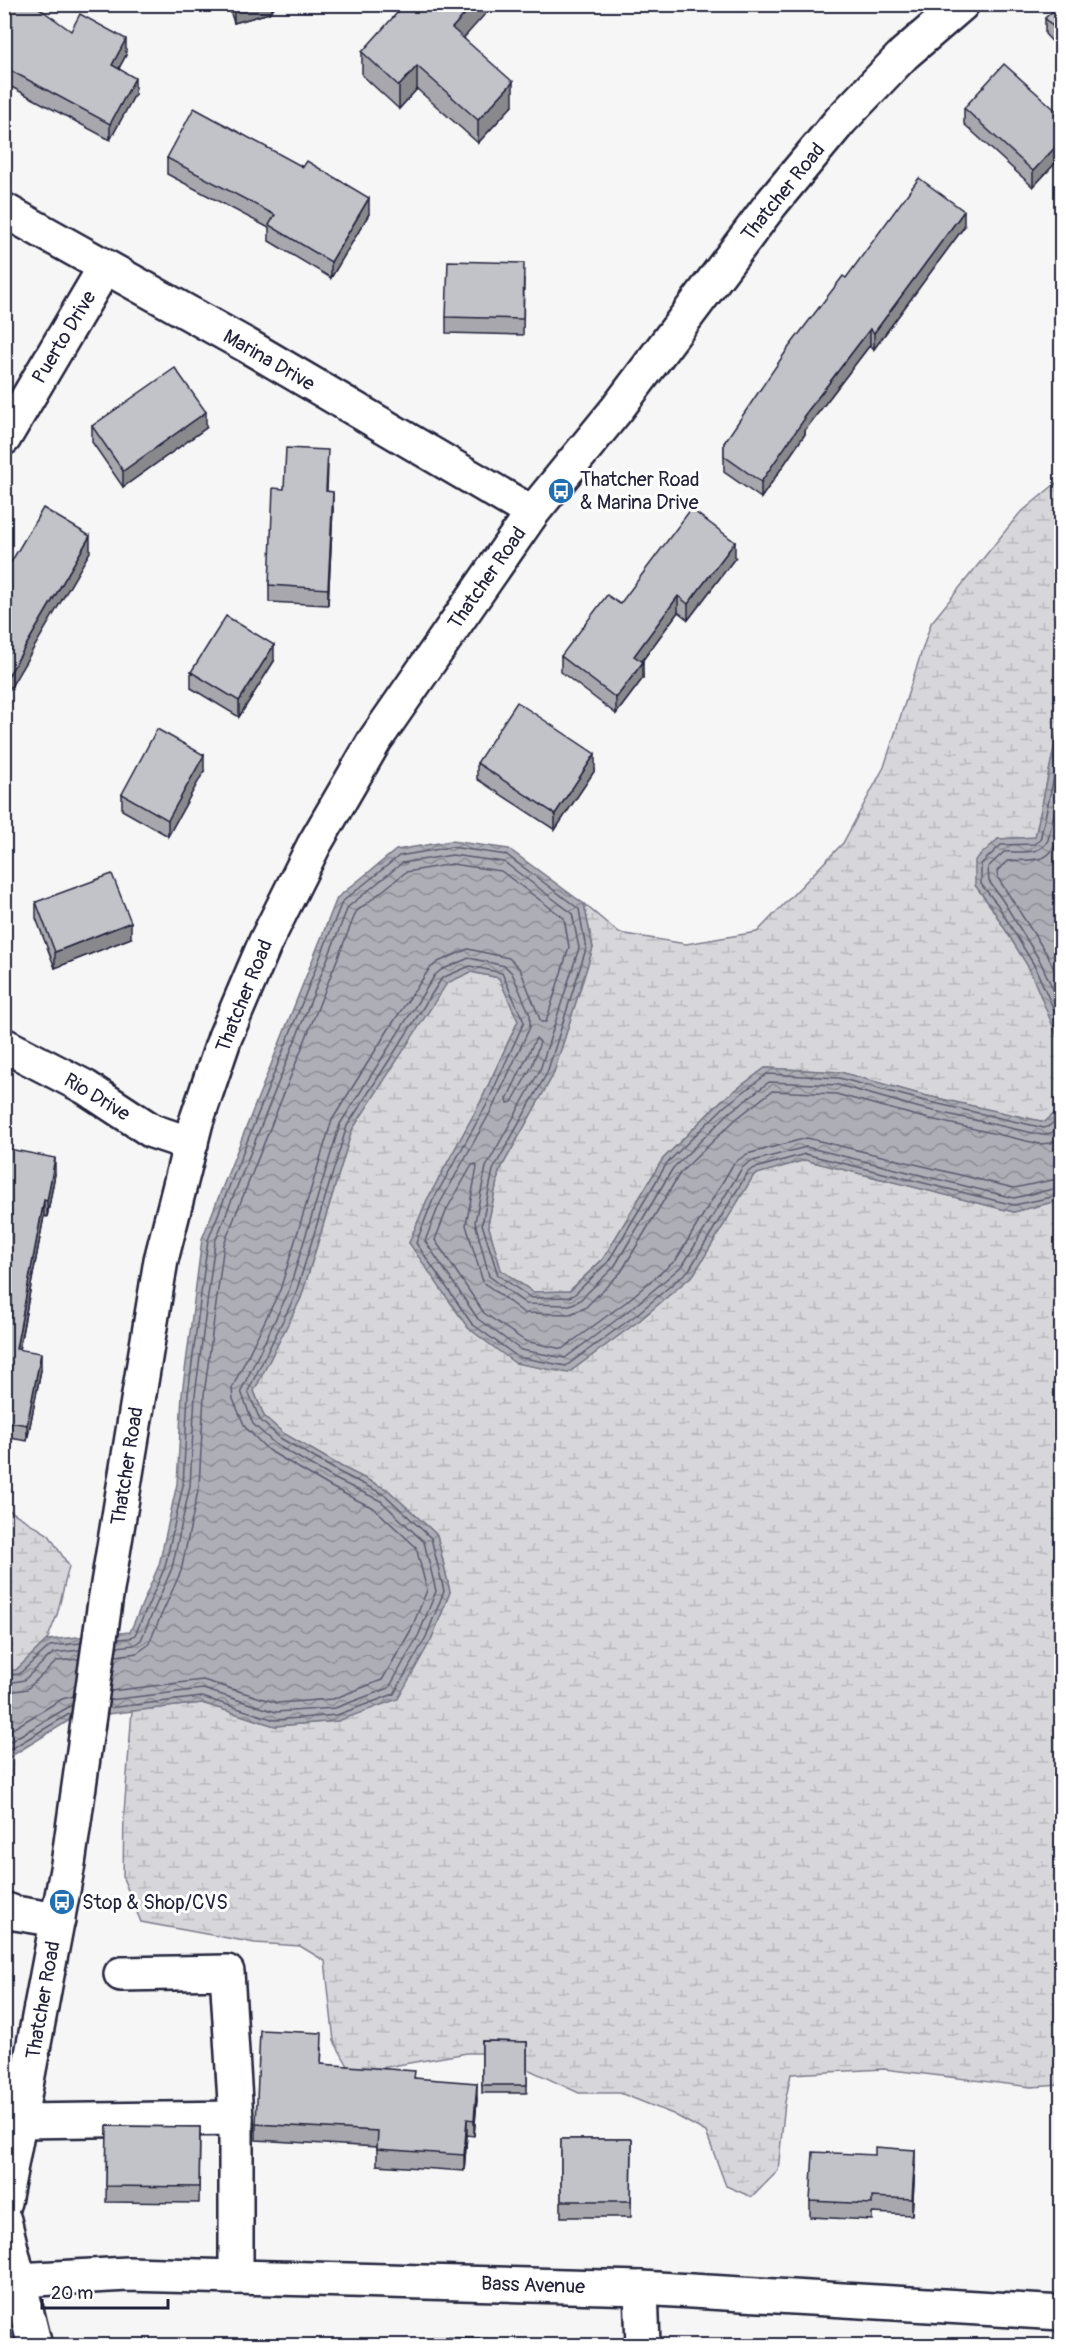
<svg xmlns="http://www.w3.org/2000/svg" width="1066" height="2350" font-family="Pangolin,sans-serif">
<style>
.wetland{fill:url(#wetland-marsh);stroke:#7c7c8b;stroke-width:1.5}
.water{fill:url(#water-waves);stroke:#767685;stroke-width:1.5}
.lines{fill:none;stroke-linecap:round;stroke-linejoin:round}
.shore{stroke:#5a5a6d;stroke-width:1.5}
.minor-casing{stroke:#22223b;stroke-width:38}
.major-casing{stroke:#22223b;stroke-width:38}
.minor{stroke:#fff;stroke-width:33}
.major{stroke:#fff;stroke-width:33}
.wall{fill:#a7a7ad;stroke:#22223b;stroke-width:1.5}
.shaded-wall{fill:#88888d;stroke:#22223b;stroke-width:1.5}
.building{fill:#c2c2c9;stroke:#22223b;stroke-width:1.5}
.labels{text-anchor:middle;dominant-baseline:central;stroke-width:6;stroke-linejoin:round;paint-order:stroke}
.street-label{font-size:20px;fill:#22223b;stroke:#fff}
.poi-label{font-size:20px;fill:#22223b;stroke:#fff;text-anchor:start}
</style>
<defs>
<pattern id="wetland-marsh" width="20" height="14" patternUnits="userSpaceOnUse" patternTransform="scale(1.5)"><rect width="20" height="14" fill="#d7d7db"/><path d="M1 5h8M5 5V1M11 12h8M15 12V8" fill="none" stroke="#b8b8bd"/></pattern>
<pattern id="water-waves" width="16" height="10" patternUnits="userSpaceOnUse" patternTransform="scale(1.5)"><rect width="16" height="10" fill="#aeaeb7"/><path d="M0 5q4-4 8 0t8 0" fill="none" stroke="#8d8d96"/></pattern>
</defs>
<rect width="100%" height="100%" fill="#f6f6f7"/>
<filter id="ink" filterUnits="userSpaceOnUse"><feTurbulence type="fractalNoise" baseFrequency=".0167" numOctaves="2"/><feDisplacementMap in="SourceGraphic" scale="12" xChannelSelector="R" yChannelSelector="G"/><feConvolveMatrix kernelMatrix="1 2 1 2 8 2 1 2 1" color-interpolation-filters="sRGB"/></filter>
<g filter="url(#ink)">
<g class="wetland">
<path d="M 1061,479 L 1061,722 L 1059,725 L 1035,838 L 998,839 L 975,885 L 992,908 L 1029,968 L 1061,1042 L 1061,1107 L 1045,1122 L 923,1095 L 840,1072 L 765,1068 L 721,1101 L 662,1160 L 603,1259 L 569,1291 L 533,1292 L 501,1270 L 488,1224 L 499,1172 L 553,1075 L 593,948 L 584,904 L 619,933 L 686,944 L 757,932 L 843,843 L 884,767 L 931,623 L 1019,514 Z"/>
<path d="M 471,972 L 499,978 L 518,1021 L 480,1103 L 427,1200 L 409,1243 L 568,1373 L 640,1320 L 694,1274 L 753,1175 L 805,1160 L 1014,1212 L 1061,1200 L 1061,2085 L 1031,2087 L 884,2069 L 791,2074 L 785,2102 L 778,2171 L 752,2197 L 726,2186 L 706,2132 L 673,2114 L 620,2093 L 579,2093 L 493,2053 L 467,2053 L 352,2073 L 334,2041 L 325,1961 L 300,1946 L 255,1943 L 141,1922 L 123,1878 L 124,1813 L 132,1711 L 202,1703 L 275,1726 L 338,1721 L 431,1640 L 450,1592 L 437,1535 L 388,1490 L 342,1467 L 283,1433 L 264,1416 L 254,1391 L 301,1298 L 352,1130 L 446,983 Z"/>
<path d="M 4,1507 L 49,1535 L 69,1566 L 57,1615 L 47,1640 L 16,1670 L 5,1671 Z"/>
<path d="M 13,1756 L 11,1785 L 5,1808 L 5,1760 Z"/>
</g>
<g class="water">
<path d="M 1061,722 L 1061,1046 L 1029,968 L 992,908 L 975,885 L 975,860 L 998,839 L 1035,837 L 1059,725 Z"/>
<path d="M 451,841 L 509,849 L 584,904 L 593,948 L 553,1075 L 499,1172 L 488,1224 L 501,1270 L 533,1292 L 570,1291 L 603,1259 L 662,1160 L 721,1101 L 765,1068 L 840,1072 L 923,1095 L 1045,1122 L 1061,1107 L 1061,1200 L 1014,1212 L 805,1160 L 754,1175 L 694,1274 L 640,1320 L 568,1373 L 515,1363 L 468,1328 L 409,1243 L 427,1200 L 480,1103 L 518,1021 L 499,978 L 471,972 L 447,983 L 352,1130 L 301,1298 L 254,1391 L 264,1416 L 283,1433 L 342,1467 L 388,1490 L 437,1535 L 450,1592 L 431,1640 L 398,1699 L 338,1721 L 275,1726 L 202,1703 L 73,1718 L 5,1760 L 5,1671 L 16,1670 L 47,1640 L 130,1632 L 159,1565 L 177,1484 L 182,1394 L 202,1239 L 337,898 L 396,850 Z"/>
</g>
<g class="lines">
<g class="shore">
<path d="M 1062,741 L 1040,840 L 1034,844 L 1001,845 L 981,864 L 981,884 L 997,904 L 1034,965 L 1062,1028"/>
<path d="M 1062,778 L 1048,840 C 1041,856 1019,851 1004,852 L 988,867 L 989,881 L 1003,901 L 1040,961 L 1062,1009"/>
<path d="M 1062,821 C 1052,863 1048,859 1007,861 L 997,871 L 998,878 L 1048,956 L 1062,987"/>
<path d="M 536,1038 L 540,1042 L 532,1066 L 512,1102 L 508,1103 L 507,1099 Z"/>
<path d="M 1062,1137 L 1051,1143 L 1040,1144 L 917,1116 L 836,1094 L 772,1091 L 736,1119 L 680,1173 L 621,1272 L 585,1308 L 570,1314 L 524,1313 L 483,1282 L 466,1225 L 477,1167 L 476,1164 L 472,1165 L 447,1209 L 435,1240 L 484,1313 L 525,1341 L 562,1349 L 626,1302 L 676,1260 L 734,1163 L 747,1154 L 807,1138 L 1014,1188 L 1062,1178"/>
<path d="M 118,1639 L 130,1638 L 135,1635 L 165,1567 L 183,1485 L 188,1394 L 208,1240 L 342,902 L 399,856 L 451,847 L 507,855 L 579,909 L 586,949 L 547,1073 L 493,1170 L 482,1224 L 498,1275 L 531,1298 L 569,1297 L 574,1295 L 608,1262 L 667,1163 L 725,1106 L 767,1074 L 839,1078 L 921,1100 L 1044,1128 L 1049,1126 L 1062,1115"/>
<path d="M 117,1647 L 134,1645 L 141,1640 L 172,1568 L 190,1486 L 195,1395 L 215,1242 L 348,907 L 402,863 L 452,855 L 504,862 L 572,913 L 579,948 L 540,1070 L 486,1167 L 475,1222 L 489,1276 L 526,1304 L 570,1305 L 579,1301 L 614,1267 L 673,1168 L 730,1112 L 769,1082 L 838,1085 L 920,1108 L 1042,1135 L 1051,1133 L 1062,1125"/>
<path d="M 4,1676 L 19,1674 L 50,1646 L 81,1643"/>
<path d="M 4,1684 L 24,1680 L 53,1653 L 80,1650"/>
<path d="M 111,1691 L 203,1680 L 277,1703 L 333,1699 L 382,1680 L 411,1630 L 427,1590 L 416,1547 L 375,1509 L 331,1487 L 268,1450 L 245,1427 L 233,1399 L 232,1388 L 280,1290 L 332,1120 L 390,1027 L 430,968 L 438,962 L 468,949 L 509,958 L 520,969 L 541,1022 L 546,1022 L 569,947 L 564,918 L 501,871 L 452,864 L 406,872 L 356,912 L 224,1244 L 204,1395 L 199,1486 L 181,1571 L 148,1645 L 137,1653 L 116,1656"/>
<path d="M 4,1693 L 27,1689 L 57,1661 L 79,1659"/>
<path d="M 109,1700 L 203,1689 L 276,1712 L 335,1708 L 389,1688 L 419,1634 L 436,1591 L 424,1542 L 381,1501 L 335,1479 L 275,1444 L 253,1424 L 241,1391 L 288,1293 L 340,1124 L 435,975 L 441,970 L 469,958 L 505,966 L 512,973 L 530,1015 L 530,1027 L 492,1109 L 439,1205 L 425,1241 L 478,1319 L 521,1350 L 565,1358 L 631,1309 L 683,1265 L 742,1168 L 749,1162 L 806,1147 L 1014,1198 L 1062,1187"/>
<path d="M 108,1708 L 202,1697 L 275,1720 L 337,1715 L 394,1694 L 426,1637 L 444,1591 L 431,1538 L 385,1495 L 339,1472 L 280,1438 L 260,1420 L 248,1391 L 295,1296 L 347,1126 L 442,978 L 470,966 L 502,973 L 524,1022 L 486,1106 L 432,1202 L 416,1243 L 472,1324 L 518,1357 L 566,1366 L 636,1315 L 689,1270 L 748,1172 L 752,1169 L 805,1154 L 1014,1205 L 1062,1195"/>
<path d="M 4,1734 L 62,1699 L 74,1696"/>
<path d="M 4,1745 L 72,1705"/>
<path d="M 4,1753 L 71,1713"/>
</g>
<g class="minor-casing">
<g id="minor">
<path d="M 4,210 L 246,345 L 532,513"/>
<path d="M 4,438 L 105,267"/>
<path d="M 4,1045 L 85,1087 L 152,1131 L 191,1144"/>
<path d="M 4,1909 L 15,1913 L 58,1920"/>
<path d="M 121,1974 L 227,1972 L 236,2118"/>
<path d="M 21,2121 L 236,2118 L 236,2277"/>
<path d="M 18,2280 L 128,2274 L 641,2288 L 1062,2313"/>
<path d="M 641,2288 L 643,2346"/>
</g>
</g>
<g class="major-casing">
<g id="major">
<path d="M 4,2202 L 68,1864 L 105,1602 L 161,1260 L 196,1122 L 225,1037 L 266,941 L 314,845 L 375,740 L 532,513 L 617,409 L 771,204 L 840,121 L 904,54 L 962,4"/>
<path d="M 4,2220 L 35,2346"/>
</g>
</g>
<use href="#minor" class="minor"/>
<use href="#major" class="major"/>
</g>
<g class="wall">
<path d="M 4,4 L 126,55 L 119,68 L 135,94 L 110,140 L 4,83 Z"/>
<path d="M 228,4 L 277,4 L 269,13 L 234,23 Z"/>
<path d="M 1062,4 L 1062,52 L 1045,34 L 1045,18 Z"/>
<path d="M 464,38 L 513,105 L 478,143 L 417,89 L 399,109 L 362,75 L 362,52 Z"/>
<path d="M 964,108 L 1062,116 L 1062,156 L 1033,187 L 964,124 Z"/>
<path d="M 167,158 L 369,214 L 331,278 L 269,241 L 269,228 L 167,174 Z"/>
<path d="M 964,227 L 874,349 L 870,345 L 805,430 L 805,434 L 761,498 L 724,472 L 724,443 L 846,278 Z"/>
<path d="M 524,279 L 523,335 L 446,333 L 446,317 Z"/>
<path d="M 92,426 L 206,428 L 123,487 L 92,442 Z"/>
<path d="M 328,466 L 327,491 L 333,508 L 328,605 L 269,602 L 269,585 L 284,489 Z"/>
<path d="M 735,558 L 688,620 L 678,612 L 642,661 L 643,678 L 616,714 L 561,672 L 561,656 L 620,604 Z"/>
<path d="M 274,661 L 239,717 L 191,688 L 191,672 Z"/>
<path d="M 477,763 L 595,770 L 555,830 L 477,779 Z"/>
<path d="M 204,771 L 168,836 L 122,810 L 122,794 Z"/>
<path d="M 36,902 L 131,938 L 55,968 L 36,918 Z"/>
<path d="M 4,1148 L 55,1174 L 47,1217 L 44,1216 L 19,1350 L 41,1370 L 27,1441 L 4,1437 Z"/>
<path d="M 482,2041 L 527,2042 L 527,2093 L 482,2093 Z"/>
<path d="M 322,2049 L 321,2064 L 415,2078 L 477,2099 L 474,2136 L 467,2135 L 464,2171 L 377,2165 L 377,2147 L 256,2140 L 256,2124 Z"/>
<path d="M 107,2126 L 200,2127 L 199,2203 L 106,2202 Z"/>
<path d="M 561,2139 L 632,2139 L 631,2217 L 561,2217 Z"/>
<path d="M 915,2166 L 912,2215 L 872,2213 L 872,2220 L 810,2217 L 810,2201 Z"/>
</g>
<g class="shaded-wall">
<path d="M 234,4 L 277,4 L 269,13 L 234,23 Z"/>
<path d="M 474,4 L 494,4 L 452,51 L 452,28 Z"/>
<path d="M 126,39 L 126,55 L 112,81 L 112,65 Z"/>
<path d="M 417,66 L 417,89 L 399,109 L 399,86 Z"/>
<path d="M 135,78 L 135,94 L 110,140 L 110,124 Z"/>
<path d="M 513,82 L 513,105 L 478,143 L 478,120 Z"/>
<path d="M 1062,140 L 1062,156 L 1033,187 L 1033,171 Z"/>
<path d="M 369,198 L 369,214 L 331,278 L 331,262 Z"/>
<path d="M 964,211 L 964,227 L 874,349 L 874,333 Z"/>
<path d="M 870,329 L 870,345 L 805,430 L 805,434 L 761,498 L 761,482 L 803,417 Z"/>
<path d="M 206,412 L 206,428 L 123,487 L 123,471 Z"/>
<path d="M 333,492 L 333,508 L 328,605 L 328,589 Z"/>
<path d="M 90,536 L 90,552 L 4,699 L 4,683 Z"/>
<path d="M 735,542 L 735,558 L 688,620 L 688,604 Z"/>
<path d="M 678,596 L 678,612 L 634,672 L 634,656 Z"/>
<path d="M 274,645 L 274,661 L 239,717 L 239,701 Z"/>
<path d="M 643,662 L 643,678 L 616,714 L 616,698 Z"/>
<path d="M 595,754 L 595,770 L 555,830 L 555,814 Z"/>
<path d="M 204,755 L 204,771 L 168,836 L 168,820 Z"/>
<path d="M 131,922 L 131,938 L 55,968 L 55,952 Z"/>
<path d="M 55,1158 L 55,1174 L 47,1217 L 47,1201 Z"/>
<path d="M 44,1200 L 44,1216 L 16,1365 L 16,1349 Z"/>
<path d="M 41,1353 L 41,1370 L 27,1441 L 27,1425 Z"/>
<path d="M 477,2083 L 477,2099 L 474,2136 L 474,2120 Z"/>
<path d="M 467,2119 L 467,2135 L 464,2171 L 464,2155 Z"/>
<path d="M 915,2150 L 915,2166 L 912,2215 L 912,2199 Z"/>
</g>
<g class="building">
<path d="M 4,4 L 33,4 L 71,31 L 80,14 L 126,39 L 112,65 L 135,78 L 110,124 L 4,67 Z"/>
<path d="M 405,4 L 474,4 L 452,28 L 513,82 L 478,120 L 417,66 L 399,86 L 362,52 Z"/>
<path d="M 1061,4 L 1062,4 L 1062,36 L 1045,18 Z"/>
<path d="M 1004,64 L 1062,116 L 1062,140 L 1033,171 L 964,108 Z"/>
<path d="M 194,108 L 303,167 L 307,161 L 369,198 L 331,262 L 269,225 L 275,215 L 167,158 Z"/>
<path d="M 919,178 L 964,211 L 874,333 L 870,329 L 803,417 L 805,418 L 761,482 L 724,456 L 724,443 L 789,347 L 843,276 L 846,278 Z"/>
<path d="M 448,261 L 524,263 L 523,319 L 446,317 Z"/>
<path d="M 175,368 L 206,412 L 123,471 L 92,426 Z"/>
<path d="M 286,448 L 328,450 L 326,491 L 333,492 L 328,589 L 269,585 L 273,488 L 284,489 Z"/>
<path d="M 43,508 L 90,536 L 4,683 L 4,574 Z"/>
<path d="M 691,509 L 735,542 L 688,604 L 678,596 L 634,656 L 643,662 L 616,698 L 561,656 L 607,595 L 620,604 Z"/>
<path d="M 226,616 L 274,645 L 239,701 L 191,672 Z"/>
<path d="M 517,702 L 595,754 L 555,814 L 477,763 Z"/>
<path d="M 157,729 L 204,755 L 168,820 L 122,794 Z"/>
<path d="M 112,874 L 131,922 L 55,952 L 36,902 Z"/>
<path d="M 4,1148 L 55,1158 L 47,1201 L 44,1200 L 16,1349 L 41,1353 L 27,1425 L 4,1421 Z"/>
<path d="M 260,2030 L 322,2033 L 321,2064 L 415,2071 L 414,2078 L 477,2083 L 474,2120 L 467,2119 L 464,2155 L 377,2149 L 378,2131 L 256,2124 Z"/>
<path d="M 482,2041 L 527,2042 L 527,2085 L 482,2085 Z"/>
<path d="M 107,2126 L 200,2127 L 199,2187 L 106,2186 Z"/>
<path d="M 561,2139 L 632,2139 L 631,2201 L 561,2201 Z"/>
<path d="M 875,2147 L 915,2150 L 912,2199 L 872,2197 L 872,2204 L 810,2201 L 813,2152 L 875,2155 Z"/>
<path d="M 434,2337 L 497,2339 L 497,2346 L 433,2346 Z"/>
<path d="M 232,2340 L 286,2343 L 286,2346 L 232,2346 Z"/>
<path d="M 804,2342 L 853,2346 L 804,2346 Z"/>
</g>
</g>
<defs>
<g id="bus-disc" transform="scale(1.35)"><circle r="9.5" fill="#1f6fb2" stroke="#fff"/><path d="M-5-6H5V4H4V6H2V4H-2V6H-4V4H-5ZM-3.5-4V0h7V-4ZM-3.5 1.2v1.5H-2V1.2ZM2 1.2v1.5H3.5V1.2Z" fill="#fff"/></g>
</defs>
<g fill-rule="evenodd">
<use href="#bus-disc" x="561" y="491"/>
<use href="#bus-disc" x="62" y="1902"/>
</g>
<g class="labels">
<g class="street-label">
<text transform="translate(783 192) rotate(-51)">Thatcher Road</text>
<text transform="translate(64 337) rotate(-59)">Puerto Drive</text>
<text transform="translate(269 360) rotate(30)">Marina Drive</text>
<text transform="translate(487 578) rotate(-55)">Thatcher Road</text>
<text transform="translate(244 996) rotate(-68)">Thatcher Road</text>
<text transform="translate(97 1097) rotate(31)">Rio Drive</text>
<text transform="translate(127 1466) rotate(-81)">Thatcher Road</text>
<text transform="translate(43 2000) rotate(-80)">Thatcher Road</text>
<text transform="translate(533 2285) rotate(2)">Bass Avenue</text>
</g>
<g class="poi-label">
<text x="580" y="479">Thatcher Road<tspan x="580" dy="23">&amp; Marina Drive</tspan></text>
<text x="82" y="1902">Stop &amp; Shop/CVS</text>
</g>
</g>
<rect width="1066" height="2350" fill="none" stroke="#fff" stroke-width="24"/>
<rect x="12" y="12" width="1042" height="2326" fill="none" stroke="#22223b" stroke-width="2" filter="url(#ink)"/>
<path d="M42 2299v9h126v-9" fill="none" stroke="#22223b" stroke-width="3"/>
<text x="51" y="2299" font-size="18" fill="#22223b" stroke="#ffffff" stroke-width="4.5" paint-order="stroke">20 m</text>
</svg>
